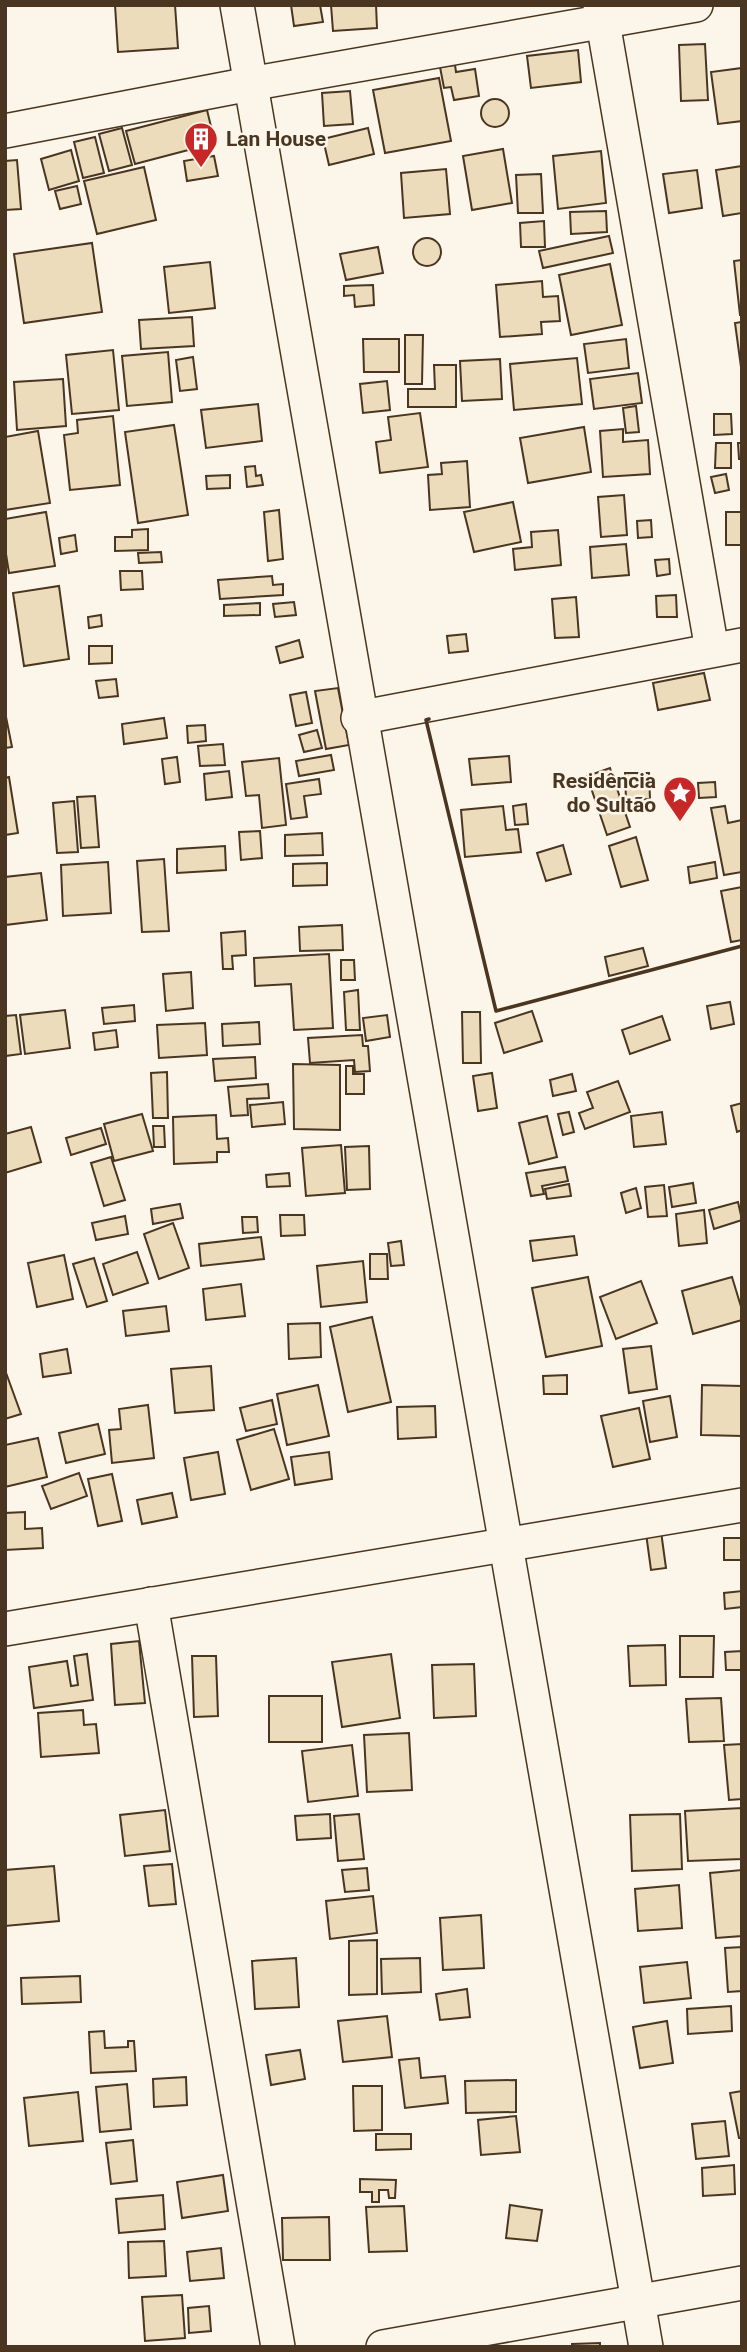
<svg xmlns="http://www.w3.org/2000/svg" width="747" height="2352" font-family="Roboto,sans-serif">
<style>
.building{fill:#ecdcbc;stroke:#4a3520;stroke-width:2}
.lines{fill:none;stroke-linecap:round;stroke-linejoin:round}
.street-casing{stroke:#4a3520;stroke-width:36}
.street{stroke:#fbf6e9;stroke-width:33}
.wall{stroke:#4a3520;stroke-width:3.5}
.labels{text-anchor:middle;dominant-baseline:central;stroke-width:5;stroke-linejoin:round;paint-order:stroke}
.poi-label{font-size:21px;font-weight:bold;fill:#4a3520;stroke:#fbf6e9;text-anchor:start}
</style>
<rect width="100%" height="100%" fill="#fbf6e9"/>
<g class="building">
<path d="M 115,5 L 175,5 L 178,48 L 118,52 Z"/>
<path d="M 291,5 L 320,5 L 323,22 L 294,26 Z"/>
<path d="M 331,5 L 376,5 L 377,28 L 333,31 Z"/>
<path d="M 705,44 L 708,100 L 681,101 L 679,45 Z"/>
<path d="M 578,50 L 581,82 L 531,88 L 527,56 Z"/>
<path d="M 455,65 L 456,72 L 475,69 L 479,96 L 454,100 L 451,87 L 444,88 L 440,67 Z"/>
<path d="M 742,68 L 742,121 L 718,124 L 711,72 Z"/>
<path d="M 439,78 L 451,141 L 385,153 L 373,90 Z"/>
<path d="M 350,91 L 353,124 L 324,126 L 322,93 Z"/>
<circle cx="495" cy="113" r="14"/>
<path d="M 207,110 L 215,143 L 135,164 L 126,131 Z"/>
<path d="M 122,128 L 132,165 L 109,171 L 99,134 Z"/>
<path d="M 368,128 L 374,154 L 329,165 L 323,139 Z"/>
<path d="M 95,137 L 104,173 L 83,178 L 74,142 Z"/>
<path d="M 503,149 L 512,203 L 472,210 L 463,156 Z"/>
<path d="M 71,150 L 79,181 L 49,190 L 41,159 Z"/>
<path d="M 601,151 L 606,203 L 558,209 L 553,156 Z"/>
<path d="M 214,156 L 218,176 L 187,181 L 184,161 Z"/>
<path d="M 17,160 L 21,209 L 5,210 L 5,161 Z"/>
<path d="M 742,166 L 742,213 L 723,216 L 716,170 Z"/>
<path d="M 144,167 L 156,220 L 97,234 L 84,181 Z"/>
<path d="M 446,169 L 450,214 L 404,218 L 401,173 Z"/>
<path d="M 697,170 L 702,208 L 669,213 L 663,174 Z"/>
<path d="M 541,174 L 543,213 L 518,213 L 516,175 Z"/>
<path d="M 77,186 L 81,204 L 60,209 L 55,191 Z"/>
<path d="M 606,211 L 607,232 L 571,234 L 570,212 Z"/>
<path d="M 544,221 L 545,247 L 521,247 L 520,223 Z"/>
<path d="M 609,236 L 613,253 L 543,268 L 539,251 Z"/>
<circle cx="427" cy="252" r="14"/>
<path d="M 92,243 L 102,312 L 24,323 L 14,254 Z"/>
<path d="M 378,247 L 383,273 L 346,280 L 340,254 Z"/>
<path d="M 742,260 L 742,315 L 740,315 L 734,261 Z"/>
<path d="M 210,262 L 215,308 L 169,313 L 164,267 Z"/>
<path d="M 610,264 L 622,325 L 571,335 L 559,275 Z"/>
<path d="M 542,281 L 543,297 L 558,296 L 560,321 L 541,322 L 542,334 L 500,337 L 496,285 Z"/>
<path d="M 373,285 L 374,305 L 355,307 L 354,295 L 344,296 L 344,286 Z"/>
<path d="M 192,317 L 194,346 L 141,349 L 139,320 Z"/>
<path d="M 742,322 L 742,367 L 741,367 L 735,323 Z"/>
<path d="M 405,335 L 423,335 L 422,384 L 405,384 Z"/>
<path d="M 363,339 L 399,339 L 399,372 L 364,372 Z"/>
<path d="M 626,339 L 629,368 L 588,373 L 584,344 Z"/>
<path d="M 113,350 L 119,410 L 72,414 L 66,355 Z"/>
<path d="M 168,352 L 172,402 L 127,406 L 122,356 Z"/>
<path d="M 193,357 L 197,389 L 180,391 L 176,360 Z"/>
<path d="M 577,358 L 582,404 L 514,410 L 510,364 Z"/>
<path d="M 500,359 L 502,399 L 462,401 L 460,361 Z"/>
<path d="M 434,365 L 456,365 L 456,407 L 408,407 L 408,389 L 435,389 Z"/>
<path d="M 638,373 L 642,403 L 594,409 L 590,379 Z"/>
<path d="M 63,379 L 66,426 L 17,430 L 14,382 Z"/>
<path d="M 387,381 L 390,410 L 363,413 L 360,384 Z"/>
<path d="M 258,404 L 262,441 L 206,448 L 201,410 Z"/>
<path d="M 636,406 L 639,432 L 626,433 L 623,408 Z"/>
<path d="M 420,413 L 428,467 L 380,473 L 376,442 L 391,440 L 388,417 Z"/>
<path d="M 714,414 L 731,414 L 732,434 L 714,435 Z"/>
<path d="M 113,416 L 120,485 L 70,490 L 64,435 L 78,433 L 77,420 Z"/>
<path d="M 174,425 L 188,515 L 138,523 L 125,432 Z"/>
<path d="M 584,427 L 591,472 L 528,483 L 520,438 Z"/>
<path d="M 623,429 L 623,442 L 648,440 L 650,474 L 603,477 L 600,431 Z"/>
<path d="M 38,431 L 50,503 L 5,510 L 5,437 Z"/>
<path d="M 716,443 L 731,443 L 731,468 L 715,468 Z"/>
<path d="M 738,443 L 742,443 L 742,459 L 739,459 Z"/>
<path d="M 467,461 L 470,507 L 430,510 L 428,475 L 442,474 L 441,463 Z"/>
<path d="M 255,466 L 256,476 L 261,475 L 263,485 L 247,487 L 245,467 Z"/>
<path d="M 726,474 L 729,490 L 715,493 L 711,477 Z"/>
<path d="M 230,475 L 230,488 L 207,489 L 206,476 Z"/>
<path d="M 624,495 L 627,535 L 601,537 L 598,497 Z"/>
<path d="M 513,502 L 521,542 L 474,552 L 464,512 Z"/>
<path d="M 279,510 L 283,559 L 268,561 L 264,512 Z"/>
<path d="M 46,512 L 55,566 L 9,573 L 5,548 L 5,519 Z"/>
<rect x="726" y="512" width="16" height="33"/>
<path d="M 651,520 L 652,537 L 638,538 L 637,521 Z"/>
<path d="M 148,529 L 148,550 L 115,551 L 115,537 L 132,537 L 132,530 Z"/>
<path d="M 558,530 L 561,565 L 515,570 L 513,549 L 532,547 L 531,532 Z"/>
<path d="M 75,535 L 77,551 L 61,554 L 59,538 Z"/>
<path d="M 626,544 L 629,575 L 592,578 L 590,547 Z"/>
<path d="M 161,552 L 162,562 L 139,563 L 138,553 Z"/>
<path d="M 669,559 L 670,574 L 657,576 L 655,560 Z"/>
<path d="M 120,571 L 142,571 L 143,589 L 121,590 Z"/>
<path d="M 272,576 L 273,585 L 283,584 L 283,595 L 220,599 L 218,580 Z"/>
<path d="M 59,586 L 69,659 L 24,666 L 13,593 Z"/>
<path d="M 676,595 L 677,617 L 657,617 L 656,596 Z"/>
<path d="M 576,597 L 579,637 L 555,638 L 552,599 Z"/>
<path d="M 294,602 L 296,615 L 275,617 L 273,604 Z"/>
<path d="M 260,603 L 260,615 L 224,616 L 224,605 Z"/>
<path d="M 101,615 L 102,626 L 89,628 L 88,617 Z"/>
<path d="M 466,634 L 468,651 L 449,653 L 447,636 Z"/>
<path d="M 299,640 L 303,657 L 280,663 L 276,647 Z"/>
<path d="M 89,646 L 112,646 L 112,663 L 89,664 Z"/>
<path d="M 704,673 L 710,700 L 658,710 L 653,683 Z"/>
<path d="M 116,679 L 118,696 L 99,698 L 96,681 Z"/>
<path d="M 338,688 L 349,745 L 326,749 L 315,691 Z"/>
<path d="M 306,692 L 312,723 L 296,726 L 290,695 Z"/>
<path d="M 5,712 L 12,747 L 5,748 Z"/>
<path d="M 164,718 L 167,738 L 124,744 L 122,724 Z"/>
<path d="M 205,725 L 206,741 L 188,743 L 187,726 Z"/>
<path d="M 317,730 L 322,748 L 304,752 L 299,735 Z"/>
<path d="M 223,744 L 225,765 L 200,766 L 198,746 Z"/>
<path d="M 331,755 L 334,770 L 299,776 L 296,761 Z"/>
<path d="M 509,756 L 511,782 L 472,785 L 469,759 Z"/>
<path d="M 177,757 L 180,782 L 165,784 L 162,759 Z"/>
<path d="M 279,758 L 286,825 L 262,828 L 259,795 L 246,796 L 242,762 Z"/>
<path d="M 610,768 L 630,827 L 607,835 L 587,776 Z"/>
<path d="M 229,771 L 232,797 L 206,800 L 204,774 Z"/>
<path d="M 625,773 L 649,773 L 650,799 L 626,800 Z"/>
<path d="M 9,777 L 18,833 L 5,835 L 5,778 Z"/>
<path d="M 319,779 L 321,794 L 304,796 L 307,817 L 291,819 L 286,784 Z"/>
<path d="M 715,782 L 716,797 L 699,798 L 698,783 Z"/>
<path d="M 95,796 L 99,847 L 81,848 L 77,797 Z"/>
<path d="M 74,801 L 78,852 L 57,853 L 53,803 Z"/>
<path d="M 526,804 L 528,824 L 515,825 L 513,806 Z"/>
<path d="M 503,806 L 506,830 L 518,829 L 521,852 L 465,857 L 461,810 Z"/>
<path d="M 725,806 L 728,823 L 742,820 L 742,872 L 724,875 L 711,808 Z"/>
<path d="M 260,831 L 262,858 L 241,860 L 239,832 Z"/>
<path d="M 322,833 L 323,855 L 285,856 L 285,835 Z"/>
<path d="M 636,837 L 648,880 L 621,887 L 609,846 Z"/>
<path d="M 563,845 L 571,874 L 546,881 L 537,853 Z"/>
<path d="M 225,846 L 226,870 L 177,873 L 177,849 Z"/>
<path d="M 164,859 L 169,931 L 142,932 L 137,861 Z"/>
<path d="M 108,862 L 111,913 L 63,916 L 61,865 Z"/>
<path d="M 715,862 L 717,878 L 690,883 L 688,867 Z"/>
<path d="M 327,863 L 327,885 L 293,886 L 293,864 Z"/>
<path d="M 41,873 L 47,920 L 5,925 L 5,877 Z"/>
<path d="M 742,887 L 742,940 L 731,942 L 721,891 Z"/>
<path d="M 342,925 L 343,950 L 300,951 L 299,927 Z"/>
<path d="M 245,931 L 246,955 L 232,956 L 233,969 L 223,969 L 221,933 Z"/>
<path d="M 643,948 L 648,966 L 609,976 L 605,957 Z"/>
<path d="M 329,954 L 333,1028 L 294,1030 L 291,984 L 255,986 L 254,958 Z"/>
<path d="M 341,960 L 354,960 L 355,980 L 341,980 Z"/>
<path d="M 191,972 L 193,1008 L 166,1011 L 163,974 Z"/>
<path d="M 358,990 L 360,1030 L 346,1030 L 344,992 Z"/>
<path d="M 730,1002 L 734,1024 L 711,1029 L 707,1006 Z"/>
<path d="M 134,1005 L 135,1021 L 104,1024 L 102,1008 Z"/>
<path d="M 65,1010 L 70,1048 L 25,1054 L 20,1015 Z"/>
<path d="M 532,1011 L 542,1041 L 504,1053 L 495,1023 Z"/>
<path d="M 462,1012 L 480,1012 L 481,1063 L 463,1063 Z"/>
<path d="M 16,1015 L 21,1054 L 5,1056 L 5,1016 Z"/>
<path d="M 387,1015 L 390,1037 L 366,1041 L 363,1018 Z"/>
<path d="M 662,1016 L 670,1040 L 630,1054 L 622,1030 Z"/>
<path d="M 259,1022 L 260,1044 L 223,1046 L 222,1024 Z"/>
<path d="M 205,1023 L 207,1055 L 159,1058 L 157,1025 Z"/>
<path d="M 116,1030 L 118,1047 L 95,1050 L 93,1033 Z"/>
<path d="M 362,1035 L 363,1046 L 368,1046 L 370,1071 L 355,1072 L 354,1060 L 310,1063 L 308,1038 Z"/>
<path d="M 255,1057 L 256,1078 L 215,1081 L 213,1059 Z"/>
<path d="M 293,1064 L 340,1065 L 340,1130 L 294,1129 Z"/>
<path d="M 346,1066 L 353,1066 L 353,1074 L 364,1074 L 364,1094 L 346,1094 Z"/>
<path d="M 167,1072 L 168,1118 L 153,1118 L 151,1073 Z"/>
<path d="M 492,1073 L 497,1108 L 478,1111 L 473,1076 Z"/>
<path d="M 572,1074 L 576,1091 L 553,1096 L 550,1080 Z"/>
<path d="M 618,1081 L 630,1112 L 585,1129 L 579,1113 L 593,1108 L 587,1092 Z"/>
<path d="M 268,1084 L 269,1098 L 247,1099 L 248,1115 L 231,1116 L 228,1087 Z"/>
<path d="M 283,1102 L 285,1124 L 252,1127 L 250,1105 Z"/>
<path d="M 742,1103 L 742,1130 L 737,1132 L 731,1106 Z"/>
<path d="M 569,1112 L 574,1132 L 563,1135 L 558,1114 Z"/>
<path d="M 662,1112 L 666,1144 L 634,1147 L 631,1116 Z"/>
<path d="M 142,1114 L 153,1151 L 114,1161 L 104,1124 Z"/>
<path d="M 216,1115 L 217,1139 L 228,1138 L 229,1152 L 217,1152 L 217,1162 L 174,1164 L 173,1117 Z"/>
<path d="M 547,1116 L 557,1157 L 529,1164 L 519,1123 Z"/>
<path d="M 153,1126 L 164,1126 L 165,1147 L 154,1147 Z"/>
<path d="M 31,1127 L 41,1162 L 5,1173 L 5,1134 Z"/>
<path d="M 101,1128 L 106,1144 L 71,1155 L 66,1138 Z"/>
<path d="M 341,1145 L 345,1193 L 306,1196 L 302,1148 Z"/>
<path d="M 369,1146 L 370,1189 L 347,1190 L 345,1147 Z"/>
<path d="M 111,1157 L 125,1200 L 104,1206 L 91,1163 Z"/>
<path d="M 565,1167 L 568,1181 L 542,1186 L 544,1194 L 531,1196 L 526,1173 Z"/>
<path d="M 289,1173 L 290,1186 L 267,1187 L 266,1175 Z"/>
<path d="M 693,1183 L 696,1203 L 672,1207 L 669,1187 Z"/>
<path d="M 569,1184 L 571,1196 L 547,1199 L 545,1189 Z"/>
<path d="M 664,1185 L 667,1216 L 648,1217 L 645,1187 Z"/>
<path d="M 636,1188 L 641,1208 L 626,1213 L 621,1193 Z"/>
<path d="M 738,1202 L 742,1220 L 714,1229 L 709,1210 Z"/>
<path d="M 180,1204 L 183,1218 L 153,1224 L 151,1209 Z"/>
<path d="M 704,1210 L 707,1243 L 679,1246 L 676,1214 Z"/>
<path d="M 280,1215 L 304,1215 L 305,1235 L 281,1236 Z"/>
<path d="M 125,1216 L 128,1234 L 96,1240 L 92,1223 Z"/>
<path d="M 242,1217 L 257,1217 L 258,1232 L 243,1233 Z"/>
<path d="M 173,1223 L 189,1268 L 159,1279 L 144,1234 Z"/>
<path d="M 574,1236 L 577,1255 L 533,1261 L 530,1241 Z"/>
<path d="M 261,1237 L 264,1259 L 201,1266 L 199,1244 Z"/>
<path d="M 401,1241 L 404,1265 L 391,1266 L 388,1243 Z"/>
<path d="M 137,1252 L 148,1283 L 113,1295 L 103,1264 Z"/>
<path d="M 370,1254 L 387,1254 L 388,1279 L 370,1279 Z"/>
<path d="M 64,1255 L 73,1299 L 37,1307 L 28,1263 Z"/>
<path d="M 94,1258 L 107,1301 L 87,1307 L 73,1264 Z"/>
<path d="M 363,1261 L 367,1302 L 321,1307 L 317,1266 Z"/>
<path d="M 588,1277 L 602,1346 L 546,1357 L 532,1288 Z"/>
<path d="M 732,1277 L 742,1310 L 742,1320 L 693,1334 L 682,1291 Z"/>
<path d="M 641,1281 L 657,1323 L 616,1339 L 600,1297 Z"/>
<path d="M 241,1284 L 245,1316 L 206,1320 L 203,1289 Z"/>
<path d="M 166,1306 L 169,1331 L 126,1336 L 123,1311 Z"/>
<path d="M 372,1317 L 391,1402 L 348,1412 L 330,1327 Z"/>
<path d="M 320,1323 L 321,1357 L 289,1359 L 288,1324 Z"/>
<path d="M 651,1346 L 657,1389 L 629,1393 L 623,1349 Z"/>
<path d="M 67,1349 L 71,1373 L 43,1377 L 40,1354 Z"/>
<path d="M 211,1366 L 214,1410 L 175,1413 L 171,1369 Z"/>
<path d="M 5,1370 L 21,1414 L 5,1419 Z"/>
<path d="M 567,1375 L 567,1394 L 544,1394 L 543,1376 Z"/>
<path d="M 318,1385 L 329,1436 L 287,1445 L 277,1394 Z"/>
<path d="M 702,1385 L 742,1386 L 742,1436 L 701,1435 Z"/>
<path d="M 670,1396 L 677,1437 L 650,1442 L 643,1401 Z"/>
<path d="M 272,1400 L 277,1424 L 246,1431 L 240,1408 Z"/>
<path d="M 148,1405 L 154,1458 L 112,1463 L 109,1430 L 121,1429 L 119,1409 Z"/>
<path d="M 435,1406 L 436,1437 L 398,1439 L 397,1407 Z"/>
<path d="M 639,1408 L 650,1459 L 613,1467 L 601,1416 Z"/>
<path d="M 98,1424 L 105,1454 L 66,1463 L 59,1433 Z"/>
<path d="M 274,1429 L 289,1479 L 251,1490 L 237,1440 Z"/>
<path d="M 38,1438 L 47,1477 L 5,1487 L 5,1445 Z"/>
<path d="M 218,1452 L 225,1494 L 191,1500 L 184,1458 Z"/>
<path d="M 329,1452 L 332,1479 L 295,1485 L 291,1457 Z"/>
<path d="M 79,1473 L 87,1496 L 51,1509 L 42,1486 Z"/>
<path d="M 112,1474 L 122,1521 L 98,1526 L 88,1479 Z"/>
<path d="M 172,1493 L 177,1517 L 142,1524 L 137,1500 Z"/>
<path d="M 25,1512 L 25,1529 L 42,1528 L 43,1548 L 5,1550 L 5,1513 Z"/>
<path d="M 660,1524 L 666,1568 L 651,1570 L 645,1526 Z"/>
<path d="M 724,1538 L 741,1538 L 742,1560 L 724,1560 Z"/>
<path d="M 742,1591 L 742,1607 L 725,1609 L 724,1593 Z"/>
<path d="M 680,1636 L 714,1636 L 713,1677 L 680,1677 Z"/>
<path d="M 139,1641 L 145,1703 L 115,1705 L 111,1644 Z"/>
<path d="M 665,1645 L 666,1685 L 630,1686 L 628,1646 Z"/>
<path d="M 742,1651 L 742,1670 L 726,1670 L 725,1652 Z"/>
<path d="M 87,1654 L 93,1700 L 34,1708 L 29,1667 L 67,1661 L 71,1686 L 78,1685 L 74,1656 Z"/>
<path d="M 391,1654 L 400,1718 L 342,1727 L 332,1662 Z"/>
<path d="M 192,1656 L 216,1656 L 218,1716 L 194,1717 Z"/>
<path d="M 474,1664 L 476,1716 L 434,1718 L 432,1665 Z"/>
<rect x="269" y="1696" width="53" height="46"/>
<path d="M 721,1698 L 724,1741 L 689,1742 L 686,1699 Z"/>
<path d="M 83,1710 L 84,1725 L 96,1724 L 99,1753 L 41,1757 L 38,1713 Z"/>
<path d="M 409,1733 L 412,1790 L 367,1792 L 364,1735 Z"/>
<path d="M 742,1744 L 742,1799 L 729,1800 L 724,1745 Z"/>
<path d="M 352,1745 L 358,1796 L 308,1802 L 302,1751 Z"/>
<path d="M 742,1808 L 742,1859 L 688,1861 L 685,1811 Z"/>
<path d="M 165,1810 L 170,1851 L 125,1856 L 120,1815 Z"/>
<path d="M 330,1814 L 331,1838 L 297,1840 L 295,1816 Z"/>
<path d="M 359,1814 L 364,1859 L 338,1861 L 334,1816 Z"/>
<path d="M 680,1814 L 682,1869 L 632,1871 L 630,1815 Z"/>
<path d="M 172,1864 L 176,1904 L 149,1906 L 144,1866 Z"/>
<path d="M 54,1866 L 59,1921 L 5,1926 L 5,1870 Z"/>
<path d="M 367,1868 L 369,1890 L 345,1892 L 342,1870 Z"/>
<path d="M 742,1870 L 742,1936 L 716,1938 L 710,1873 Z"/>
<path d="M 679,1885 L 682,1928 L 638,1931 L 635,1889 Z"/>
<path d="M 373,1896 L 377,1933 L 330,1939 L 326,1901 Z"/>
<path d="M 481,1915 L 484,1968 L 443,1970 L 440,1918 Z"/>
<path d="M 377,1940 L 377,1994 L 349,1995 L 349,1941 Z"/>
<path d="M 742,1947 L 742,1991 L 728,1992 L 725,1948 Z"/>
<path d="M 296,1958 L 299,2007 L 255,2009 L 252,1961 Z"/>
<path d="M 420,1958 L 421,1992 L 382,1994 L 381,1959 Z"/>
<path d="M 687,1962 L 691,1998 L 644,2003 L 640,1967 Z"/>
<path d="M 80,1976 L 81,2002 L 22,2004 L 21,1978 Z"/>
<path d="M 467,1989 L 470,2017 L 440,2020 L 436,1994 Z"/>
<path d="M 731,2006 L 732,2031 L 688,2034 L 687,2009 Z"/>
<path d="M 387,2016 L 392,2057 L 343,2062 L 338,2021 Z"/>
<path d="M 667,2021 L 673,2063 L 640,2068 L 633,2027 Z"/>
<path d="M 104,2031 L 105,2048 L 128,2047 L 128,2041 L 134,2041 L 136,2071 L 91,2073 L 89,2032 Z"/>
<path d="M 300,2050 L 305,2079 L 271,2085 L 266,2055 Z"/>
<path d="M 419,2058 L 421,2078 L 445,2076 L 448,2103 L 405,2108 L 399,2060 Z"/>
<path d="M 186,2077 L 187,2105 L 154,2107 L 153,2079 Z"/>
<path d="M 516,2080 L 516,2112 L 466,2113 L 465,2081 Z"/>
<path d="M 127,2084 L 131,2129 L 100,2132 L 96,2087 Z"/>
<path d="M 353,2086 L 382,2086 L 382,2130 L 354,2131 Z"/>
<path d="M 742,2091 L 742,2138 L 739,2138 L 730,2093 Z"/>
<path d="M 78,2092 L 83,2141 L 29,2146 L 24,2098 Z"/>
<path d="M 516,2116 L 520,2152 L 481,2155 L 478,2120 Z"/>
<path d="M 725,2121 L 729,2156 L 696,2159 L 692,2124 Z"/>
<path d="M 376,2134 L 411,2134 L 411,2149 L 376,2150 Z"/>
<path d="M 133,2140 L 137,2181 L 111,2184 L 106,2143 Z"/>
<path d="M 734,2165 L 735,2194 L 703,2196 L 702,2168 Z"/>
<path d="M 223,2175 L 228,2211 L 182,2218 L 177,2182 Z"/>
<path d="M 360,2179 L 396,2180 L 395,2198 L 389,2198 L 388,2190 L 379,2190 L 379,2202 L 372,2202 L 372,2192 L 360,2192 Z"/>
<path d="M 163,2195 L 165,2229 L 119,2233 L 116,2199 Z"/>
<path d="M 510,2205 L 542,2210 L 537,2241 L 506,2238 Z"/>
<path d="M 404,2206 L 407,2251 L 369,2252 L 366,2207 Z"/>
<path d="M 329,2217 L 330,2260 L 283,2260 L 282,2218 Z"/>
<path d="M 164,2241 L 166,2276 L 129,2278 L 128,2242 Z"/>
<path d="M 221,2248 L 224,2278 L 190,2281 L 187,2252 Z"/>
<path d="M 182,2295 L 185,2338 L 145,2341 L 142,2297 Z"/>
<path d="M 209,2306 L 211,2331 L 189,2333 L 188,2308 Z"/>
<path d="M 600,2343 L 600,2347 L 572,2347 L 572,2344 Z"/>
</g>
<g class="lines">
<g class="street-casing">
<g id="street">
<path d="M 237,5 C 369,786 511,1566 646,2347"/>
<path d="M 600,5 L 712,650"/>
<path d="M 5,131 L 250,84 L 696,5"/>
<path d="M 358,718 L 742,645"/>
<path d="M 151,1604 L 278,2347"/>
<path d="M 5,1629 L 742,1505"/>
<path d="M 383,2347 L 742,2283"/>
</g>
</g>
<use href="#street" class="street"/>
<path class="wall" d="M 429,719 L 426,720 L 496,1011 L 742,946"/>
</g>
<defs>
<g id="building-pin" transform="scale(1.75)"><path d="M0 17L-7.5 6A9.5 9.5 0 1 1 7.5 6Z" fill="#c62828" stroke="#fbf6e9"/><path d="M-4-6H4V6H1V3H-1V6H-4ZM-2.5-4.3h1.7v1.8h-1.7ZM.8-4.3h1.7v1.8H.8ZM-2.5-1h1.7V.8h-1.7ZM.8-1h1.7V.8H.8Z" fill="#fff"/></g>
<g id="sight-pin" transform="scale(1.75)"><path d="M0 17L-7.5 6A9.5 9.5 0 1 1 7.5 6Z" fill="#c62828" stroke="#fbf6e9"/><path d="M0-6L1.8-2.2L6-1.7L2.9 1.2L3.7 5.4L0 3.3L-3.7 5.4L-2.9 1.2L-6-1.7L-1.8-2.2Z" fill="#fff"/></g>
</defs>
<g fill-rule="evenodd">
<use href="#building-pin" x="201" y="139"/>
<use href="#sight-pin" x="680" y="793"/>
</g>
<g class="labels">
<g class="poi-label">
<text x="226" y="139">Lan House</text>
<text x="656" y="781" text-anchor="end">Residência<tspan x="656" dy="24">do Sultão</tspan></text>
</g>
</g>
<rect width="747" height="2352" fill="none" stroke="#4a3520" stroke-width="14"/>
</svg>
